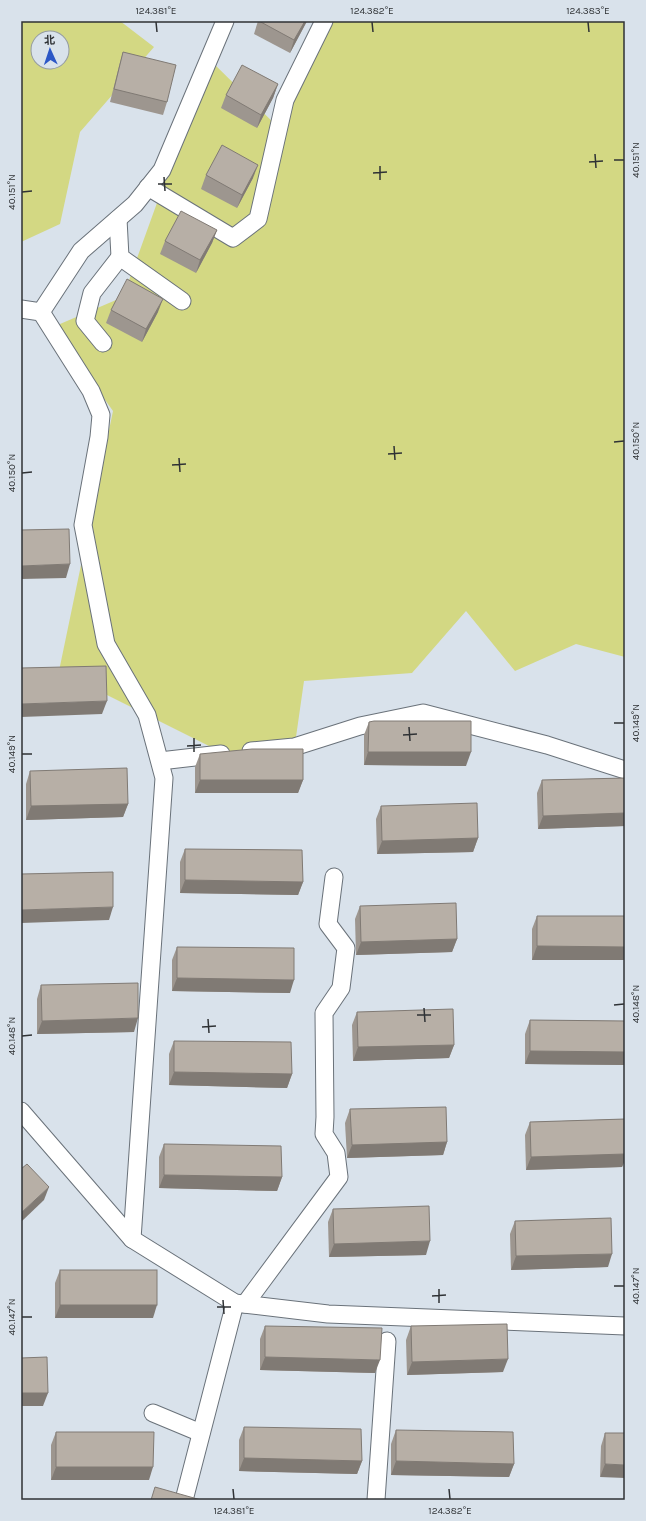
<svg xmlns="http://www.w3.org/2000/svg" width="646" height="1521" font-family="Karla,'Noto Sans SC',sans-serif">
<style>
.green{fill:#d3d883;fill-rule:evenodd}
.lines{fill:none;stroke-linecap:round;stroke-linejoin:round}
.street-casing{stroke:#6a727a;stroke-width:19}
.street{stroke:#fff;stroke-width:17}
.wall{fill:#9d968f}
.shaded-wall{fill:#807a74}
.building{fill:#b7afa6;stroke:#807a74}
.ticks{fill:none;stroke:#2f3235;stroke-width:1.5}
.neatline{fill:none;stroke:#2f3235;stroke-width:1.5}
.ticks-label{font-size:10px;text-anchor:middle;fill:#2f3235}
</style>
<rect width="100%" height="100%" fill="#d9e2eb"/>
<g class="green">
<path d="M 21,21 L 120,21 L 154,47 L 80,132 L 60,224 L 21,242 ZM 38,38 L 62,38 L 62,62 L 38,62 Z"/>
<path d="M 314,21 L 625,21 L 625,657 L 576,644 L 515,671 L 466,611 L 412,673 L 304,681 L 289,786 L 59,671 L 113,411 L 53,327 L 123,297 L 209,59 L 284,133 Z"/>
</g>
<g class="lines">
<g class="street-casing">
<g id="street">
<path d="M 148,187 L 233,238 L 258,219 L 285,100 L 324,21"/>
<path d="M 118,219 L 120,257 L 182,301"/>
<path d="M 21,309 L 41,312 L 91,391 L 101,415 L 99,437 L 83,525 L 106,644 L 147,715 L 164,778 L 132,1239"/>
<path d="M 41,312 L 81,251 L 135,204 L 162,170 L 225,21"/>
<path d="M 103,343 L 85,321 L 92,293 L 120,257"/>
<path d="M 251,751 L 294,747 L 360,726 L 423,713 L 547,745 L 625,770"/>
<path d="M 160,761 L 221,754"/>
<path d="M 21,1111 L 132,1239 L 235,1303 L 328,1314 L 625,1326"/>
<path d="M 245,1304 L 339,1177 L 336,1153 L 324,1134 L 325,1117 L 324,1013 L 341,988 L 346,948 L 328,924 L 334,877"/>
<path d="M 153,1413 L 201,1433"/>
<path d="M 184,1500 L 235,1303"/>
<path d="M 376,1500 L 387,1341"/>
</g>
</g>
<use href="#street" class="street"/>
</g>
<g class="wall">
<path d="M 258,21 L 307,21 L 290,53 L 254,34 Z"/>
<path d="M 123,52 L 167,102 L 163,115 L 110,102 L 119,66 Z"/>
<path d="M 278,84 L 273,98 L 257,128 L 221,108 L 226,95 Z"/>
<path d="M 206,175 L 253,178 L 237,208 L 201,189 Z"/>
<path d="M 217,230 L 212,243 L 196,273 L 160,254 L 165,241 Z"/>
<path d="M 111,310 L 158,312 L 142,342 L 106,323 Z"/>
<path d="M 369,722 L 466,766 L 364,765 L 364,735 Z"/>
<path d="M 200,754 L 303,780 L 298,793 L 195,793 L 195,767 Z"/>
<path d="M 30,771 L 128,804 L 123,817 L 26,820 L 26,784 Z"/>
<path d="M 625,778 L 625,826 L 538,829 L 537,793 L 542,780 Z"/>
<path d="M 381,806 L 478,838 L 473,852 L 377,854 L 376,819 Z"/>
<path d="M 185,849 L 303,882 L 298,895 L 180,893 L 180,862 Z"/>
<path d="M 360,906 L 457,939 L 452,952 L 356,955 L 355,919 Z"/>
<path d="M 537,916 L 625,916 L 625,960 L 532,960 L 532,929 Z"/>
<path d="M 177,947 L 290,993 L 172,991 L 172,960 Z"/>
<path d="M 41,985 L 134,1032 L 37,1034 L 37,999 Z"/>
<path d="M 357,1012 L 454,1045 L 449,1058 L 353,1061 L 352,1025 Z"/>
<path d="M 530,1020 L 625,1021 L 625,1065 L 525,1064 L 525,1034 Z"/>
<path d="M 174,1041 L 292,1074 L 287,1088 L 169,1085 L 169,1054 Z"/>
<path d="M 350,1109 L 447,1142 L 443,1155 L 347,1158 L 345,1123 Z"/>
<path d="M 625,1119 L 625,1160 L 622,1167 L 526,1170 L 525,1135 L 530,1122 Z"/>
<path d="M 164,1144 L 282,1177 L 277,1191 L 159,1188 L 159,1157 Z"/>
<path d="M 333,1209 L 426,1255 L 329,1257 L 328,1222 Z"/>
<path d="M 515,1221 L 608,1267 L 511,1270 L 510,1234 Z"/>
<path d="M 60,1270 L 153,1318 L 55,1318 L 55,1283 Z"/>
<path d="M 265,1326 L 375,1373 L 260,1370 L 260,1339 Z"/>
<path d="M 411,1326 L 503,1372 L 407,1375 L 406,1340 Z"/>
<path d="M 244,1427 L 362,1461 L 357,1474 L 239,1471 L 239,1440 Z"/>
<path d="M 396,1430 L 514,1464 L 509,1477 L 391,1475 L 391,1444 Z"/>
<path d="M 56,1432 L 149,1480 L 51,1480 L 51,1445 Z"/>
<path d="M 605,1433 L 625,1433 L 600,1477 L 601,1446 Z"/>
</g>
<g class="shaded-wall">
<path d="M 305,21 L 307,21 L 290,53 L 294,40 Z"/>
<path d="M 278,84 L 273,98 L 257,128 L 261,115 Z"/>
<path d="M 258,165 L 253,178 L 237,208 L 242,195 Z"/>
<path d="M 217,230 L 212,243 L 196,273 L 200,260 Z"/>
<path d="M 163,299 L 158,312 L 142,342 L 146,329 Z"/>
<path d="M 70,564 L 66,578 L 21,579 L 21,566 Z"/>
<path d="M 107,701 L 102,714 L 21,717 L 21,704 Z"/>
<path d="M 368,752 L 471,752 L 466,766 L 364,765 Z"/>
<path d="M 200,780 L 303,780 L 298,793 L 195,793 Z"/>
<path d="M 128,804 L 123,817 L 26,820 L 31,806 Z"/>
<path d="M 625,813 L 625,826 L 538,829 L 543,816 Z"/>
<path d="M 478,838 L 473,852 L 377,854 L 382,841 Z"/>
<path d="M 185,880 L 303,882 L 298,895 L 180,893 Z"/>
<path d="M 113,907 L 109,920 L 21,923 L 21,910 Z"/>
<path d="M 457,939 L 452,952 L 356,955 L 361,942 Z"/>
<path d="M 537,946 L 625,947 L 625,960 L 532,960 Z"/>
<path d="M 177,978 L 294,980 L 290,993 L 172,991 Z"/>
<path d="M 138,1018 L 134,1032 L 37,1034 L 42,1021 Z"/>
<path d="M 454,1045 L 449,1058 L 353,1061 L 358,1047 Z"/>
<path d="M 530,1051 L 625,1052 L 625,1065 L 525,1064 Z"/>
<path d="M 174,1072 L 292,1074 L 287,1088 L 169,1085 Z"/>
<path d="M 447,1142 L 443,1155 L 347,1158 L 352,1145 Z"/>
<path d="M 625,1154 L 625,1160 L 622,1167 L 526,1170 L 531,1157 Z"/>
<path d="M 164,1175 L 282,1177 L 277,1191 L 159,1188 Z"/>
<path d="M 49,1187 L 44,1200 L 21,1222 L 21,1213 Z"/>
<path d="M 430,1241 L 426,1255 L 329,1257 L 334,1244 Z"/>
<path d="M 612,1254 L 608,1267 L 511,1270 L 516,1256 Z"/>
<path d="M 60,1305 L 157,1305 L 153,1318 L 55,1318 Z"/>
<path d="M 265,1357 L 380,1360 L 375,1373 L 260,1370 Z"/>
<path d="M 508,1359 L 503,1372 L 407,1375 L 412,1362 Z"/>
<path d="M 21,1393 L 48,1393 L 43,1406 L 21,1406 Z"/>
<path d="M 244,1458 L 362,1461 L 357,1474 L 239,1471 Z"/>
<path d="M 396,1461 L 514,1464 L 509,1477 L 391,1475 Z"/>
<path d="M 605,1464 L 625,1465 L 625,1478 L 600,1477 Z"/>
<path d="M 56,1467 L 153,1467 L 149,1480 L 51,1480 Z"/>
</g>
<g class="building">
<path d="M 259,21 L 305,21 L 294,40 Z"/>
<path d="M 123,52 L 176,65 L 167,102 L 114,89 Z"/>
<path d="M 242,65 L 278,84 L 261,115 L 226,95 Z"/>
<path d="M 222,145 L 258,165 L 242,195 L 206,175 Z"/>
<path d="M 181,211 L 217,230 L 200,260 L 165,241 Z"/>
<path d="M 127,279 L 163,299 L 146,329 L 111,310 Z"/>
<path d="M 69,529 L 70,564 L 21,566 L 21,530 Z"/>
<path d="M 106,666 L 107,701 L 21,704 L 21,668 Z"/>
<path d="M 374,721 L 471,721 L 471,752 L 368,752 L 369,722 Z"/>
<path d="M 252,749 L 303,749 L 303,780 L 200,780 L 200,754 Z"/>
<path d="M 127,768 L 128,804 L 31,806 L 30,771 Z"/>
<path d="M 625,778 L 625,813 L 543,816 L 542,780 Z"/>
<path d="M 477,803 L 478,838 L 382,841 L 381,806 Z"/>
<path d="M 185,849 L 302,850 L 303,882 L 185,880 Z"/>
<path d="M 113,872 L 113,907 L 21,910 L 21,874 Z"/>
<path d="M 456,903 L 457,939 L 361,942 L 360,906 Z"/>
<path d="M 537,916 L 625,916 L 625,947 L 537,946 Z"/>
<path d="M 177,947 L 294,948 L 294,980 L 177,978 Z"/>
<path d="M 138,983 L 138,1018 L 42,1021 L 41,985 Z"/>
<path d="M 453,1009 L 454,1045 L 358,1047 L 357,1012 Z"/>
<path d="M 530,1020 L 625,1021 L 625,1052 L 530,1051 Z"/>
<path d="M 174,1041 L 291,1042 L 292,1074 L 174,1072 Z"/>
<path d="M 446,1107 L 447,1142 L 352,1145 L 350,1109 Z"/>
<path d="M 625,1119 L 625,1154 L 531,1157 L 530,1122 Z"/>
<path d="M 164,1144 L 281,1146 L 282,1177 L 164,1175 Z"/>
<path d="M 27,1164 L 49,1187 L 21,1213 L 21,1169 Z"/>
<path d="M 429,1206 L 430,1241 L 334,1244 L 333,1209 Z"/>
<path d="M 611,1218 L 612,1254 L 516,1256 L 515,1221 Z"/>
<rect x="60" y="1270" width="97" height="35"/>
<path d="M 507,1324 L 508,1359 L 412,1362 L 411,1326 Z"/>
<path d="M 265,1326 L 382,1328 L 380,1360 L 265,1357 Z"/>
<path d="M 47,1357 L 48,1393 L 21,1393 L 21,1358 Z"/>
<path d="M 244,1427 L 361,1429 L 362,1461 L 244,1458 Z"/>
<path d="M 396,1430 L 513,1432 L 514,1464 L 396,1461 Z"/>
<path d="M 56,1432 L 154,1432 L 153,1467 L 56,1467 Z"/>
<path d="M 605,1433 L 625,1433 L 625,1465 L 605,1464 Z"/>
<path d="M 155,1487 L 201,1500 L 151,1500 Z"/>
</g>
<path class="ticks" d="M 156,22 L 157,32M 372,22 L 373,32M 588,22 L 589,32M 595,154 L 596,168M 614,160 L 624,160M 589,162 L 603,161M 380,166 L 380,180M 373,173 L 387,172M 164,177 L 165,191M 158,184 L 172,184M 22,192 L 32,191M 614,442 L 624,441M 394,446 L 395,460M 388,454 L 402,453M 179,458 L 180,472M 172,465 L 186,464M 22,473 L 32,472M 614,723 L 624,723M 409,727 L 410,741M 403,735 L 417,734M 194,738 L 194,752M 187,746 L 201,745M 22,754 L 32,754M 614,1005 L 624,1004M 424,1008 L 425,1022M 417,1015 L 431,1015M 208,1019 L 209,1033M 202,1027 L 216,1026M 22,1036 L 32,1035M 614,1286 L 624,1286M 439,1289 L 439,1303M 432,1296 L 446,1295M 223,1300 L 224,1314M 217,1307 L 231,1307M 22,1317 L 32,1317M 233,1489 L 234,1499M 449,1489 L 450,1499"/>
<rect width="646" height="1521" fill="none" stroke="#d9e2eb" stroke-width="44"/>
<g transform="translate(50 50) rotate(357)"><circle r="19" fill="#d9e2eb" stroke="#959ca2"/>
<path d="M0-3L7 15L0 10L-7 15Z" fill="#2c57c6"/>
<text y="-6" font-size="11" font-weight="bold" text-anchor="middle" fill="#2f3235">北</text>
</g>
<rect x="22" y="22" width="602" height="1477" class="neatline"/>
<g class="ticks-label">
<text x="156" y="14">124.381°E</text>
<text x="372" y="14">124.382°E</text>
<text x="588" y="14">124.383°E</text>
<text transform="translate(635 160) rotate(-90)" y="4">40.151°N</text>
<text transform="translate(11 192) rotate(-90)" y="4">40.151°N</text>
<text transform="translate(635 441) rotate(-90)" y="4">40.150°N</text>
<text transform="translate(11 473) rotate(-90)" y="4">40.150°N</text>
<text transform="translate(635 723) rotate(-90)" y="4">40.149°N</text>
<text transform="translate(11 754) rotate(-90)" y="4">40.149°N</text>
<text transform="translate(635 1004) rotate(-90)" y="4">40.148°N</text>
<text transform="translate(11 1036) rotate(-90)" y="4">40.148°N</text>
<text transform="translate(635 1286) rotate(-90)" y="4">40.147°N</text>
<text transform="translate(11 1317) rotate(-90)" y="4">40.147°N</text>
<text x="234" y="1514">124.381°E</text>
<text x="450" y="1514">124.382°E</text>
</g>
</svg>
